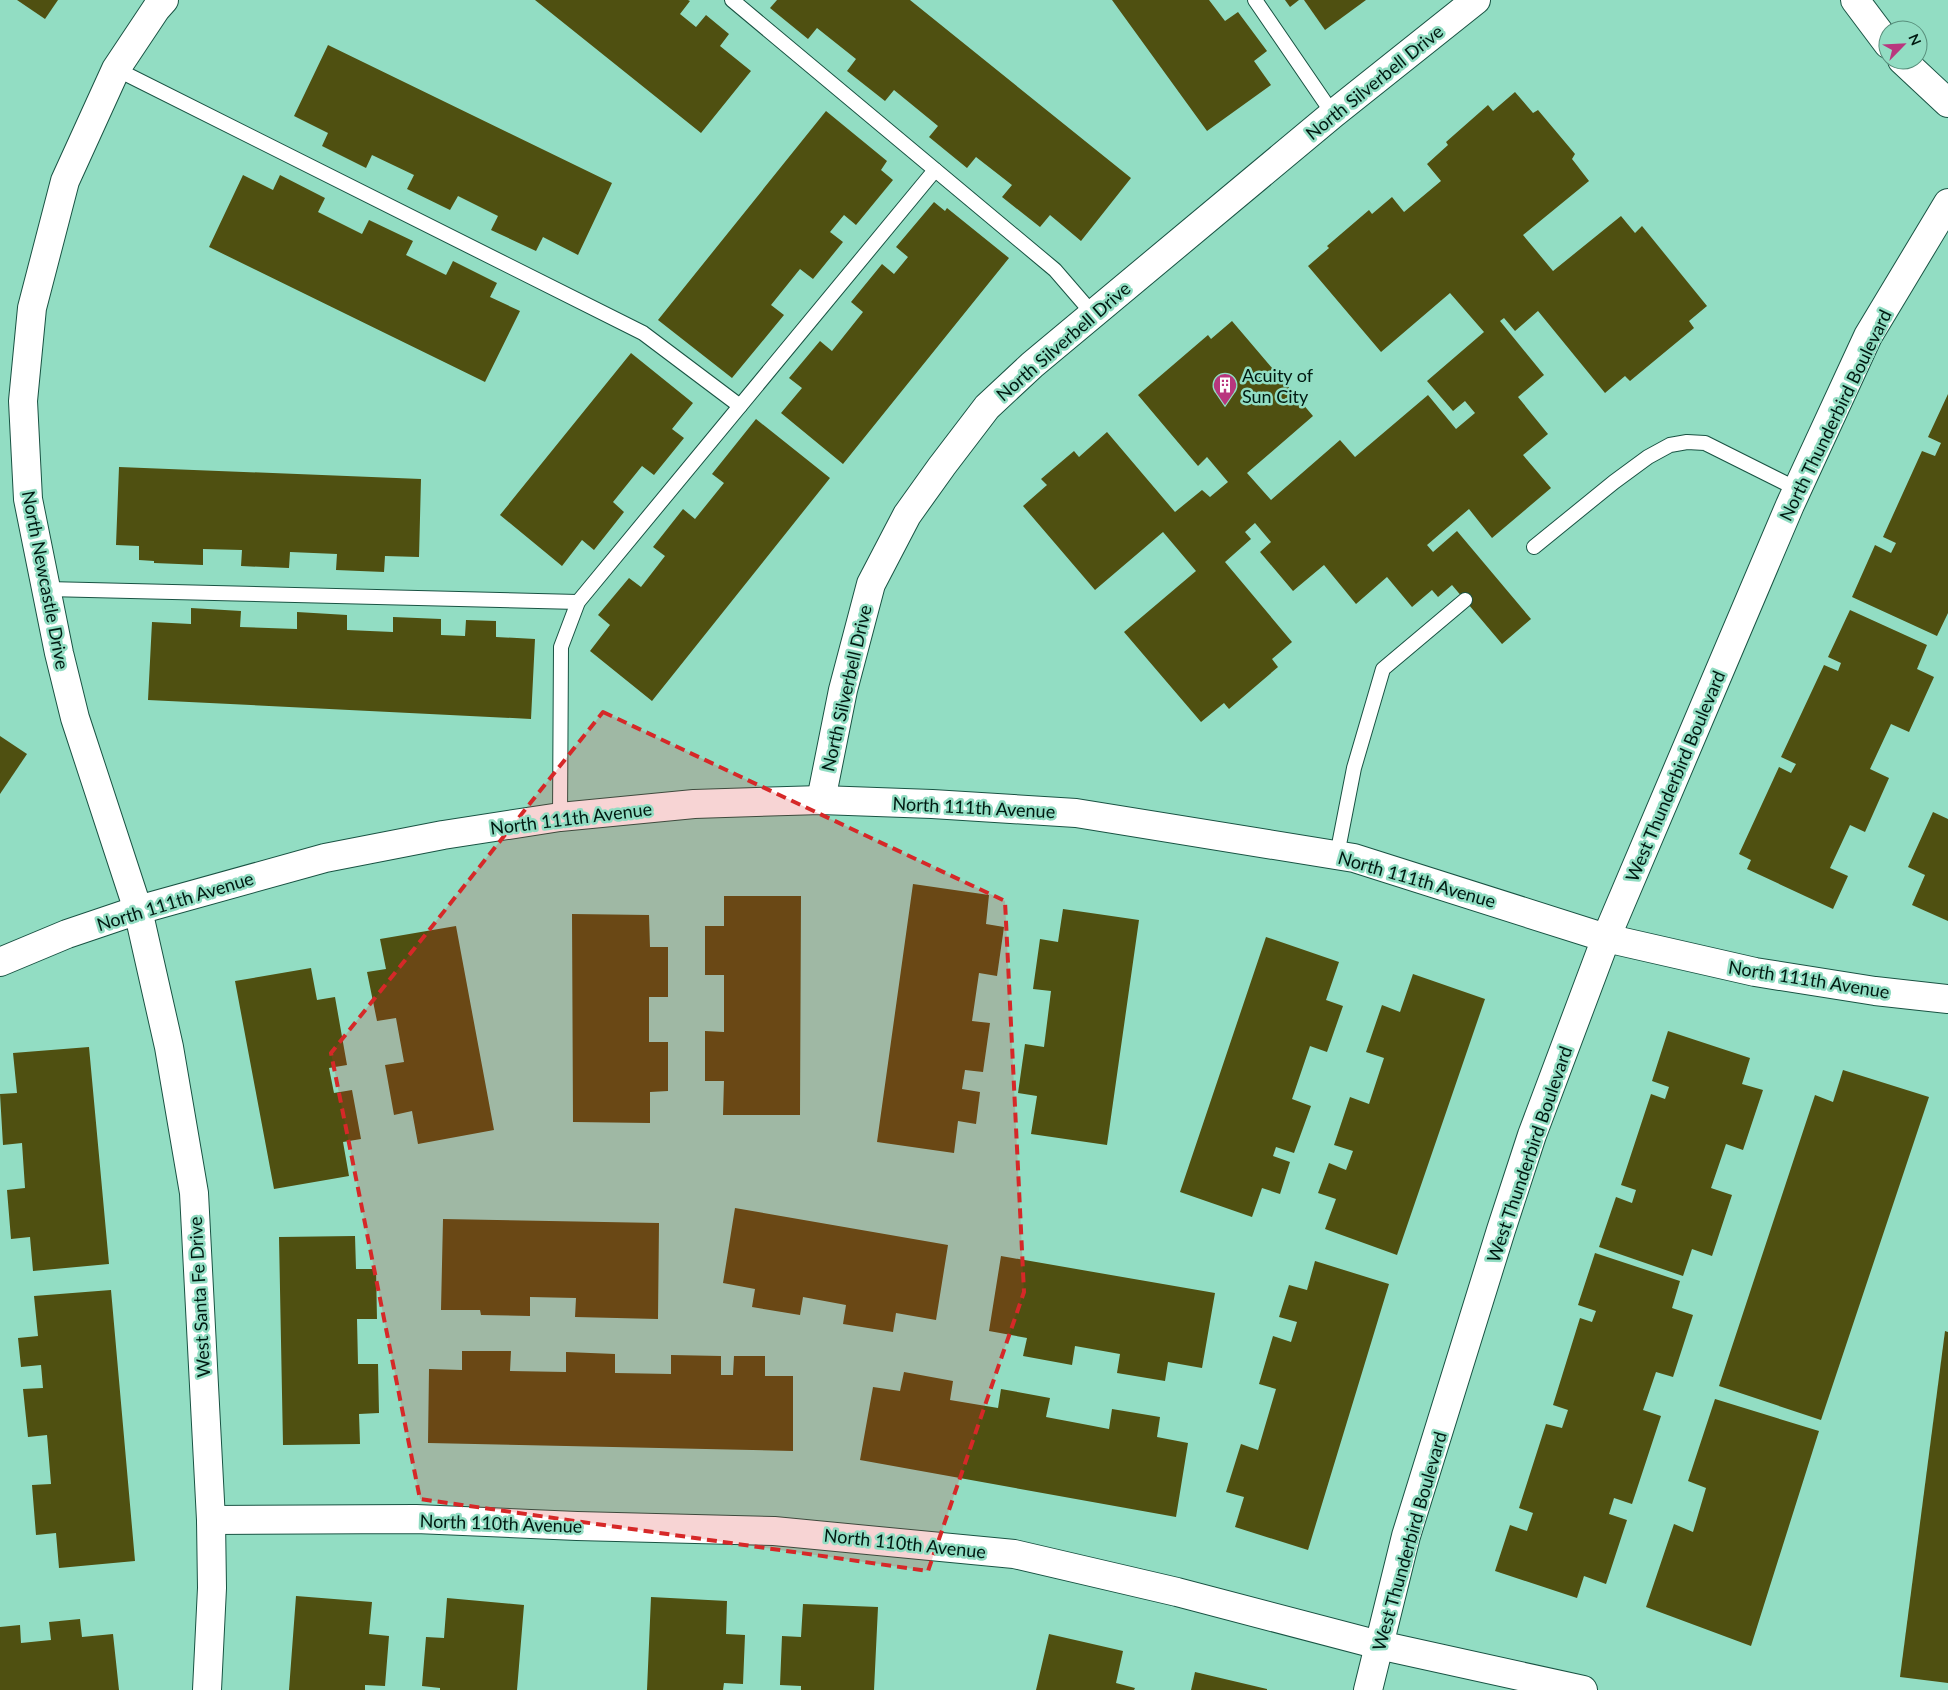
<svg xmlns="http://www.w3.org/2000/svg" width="1948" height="1690" font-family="Lato,sans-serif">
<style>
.building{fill:#4f5011}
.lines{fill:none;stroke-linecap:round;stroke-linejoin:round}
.service-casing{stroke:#195343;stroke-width:16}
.minor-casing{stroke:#195343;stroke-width:30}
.tertiary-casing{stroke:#195343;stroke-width:30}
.service{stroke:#fff;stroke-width:14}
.minor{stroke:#fff;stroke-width:28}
.tertiary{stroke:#fff;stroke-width:28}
.marked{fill:#d62828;fill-opacity:0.2;stroke:#d62828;stroke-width:4;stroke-dasharray:10 6;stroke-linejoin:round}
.labels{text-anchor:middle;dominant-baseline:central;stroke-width:5;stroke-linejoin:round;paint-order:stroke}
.street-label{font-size:18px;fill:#001911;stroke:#92ddc3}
.poi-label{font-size:18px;fill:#001911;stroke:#92ddc3;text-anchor:start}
</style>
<rect width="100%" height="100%" fill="#92ddc3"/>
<g class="building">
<path d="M 17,0 L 58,0 L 45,19 Z"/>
<path d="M 535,0 L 688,0 L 690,1 L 680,14 L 696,27 L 706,15 L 729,34 L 720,46 L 751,71 L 701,133 Z"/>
<path d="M 777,0 L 910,0 L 1131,178 L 1081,241 L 1050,215 L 1040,227 L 1002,197 L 1012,185 L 976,157 L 967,168 L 929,137 L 938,126 L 894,90 L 885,101 L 847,71 L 856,59 L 817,28 L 808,39 L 770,8 Z"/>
<path d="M 1112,0 L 1209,0 L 1225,21 L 1238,12 L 1267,51 L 1254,61 L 1271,85 L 1207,131 Z"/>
<path d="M 1285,0 L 1299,0 L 1290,7 Z"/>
<path d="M 1304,0 L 1366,0 L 1325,30 Z"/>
<path d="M 328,45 L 612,183 L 578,255 L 543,237 L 536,251 L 491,230 L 498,216 L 458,196 L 450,210 L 407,189 L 414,175 L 372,155 L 366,168 L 322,146 L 328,133 L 294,116 Z"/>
<path d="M 1515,92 L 1533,113 L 1538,110 L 1575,154 L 1572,159 L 1589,181 L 1523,235 L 1553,271 L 1621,216 L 1635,233 L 1642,226 L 1707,306 L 1689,321 L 1694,328 L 1630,381 L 1625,376 L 1605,393 L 1538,311 L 1515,331 L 1504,318 L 1500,321 L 1544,375 L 1518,397 L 1548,434 L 1523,455 L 1551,488 L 1492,538 L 1469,509 L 1427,545 L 1433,552 L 1457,531 L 1531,619 L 1502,644 L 1452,585 L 1438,597 L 1432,590 L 1412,607 L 1387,577 L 1356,604 L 1324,565 L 1293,591 L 1260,552 L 1271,542 L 1255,523 L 1245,532 L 1251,539 L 1225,562 L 1292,642 L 1272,659 L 1278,667 L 1229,709 L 1224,703 L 1201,722 L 1124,632 L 1196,571 L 1163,532 L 1095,590 L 1023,506 L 1047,485 L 1041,479 L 1074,451 L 1079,457 L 1107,432 L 1175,512 L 1202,490 L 1210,497 L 1228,482 L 1207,457 L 1198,466 L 1138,395 L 1208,335 L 1211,339 L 1232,321 L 1313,416 L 1247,473 L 1271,500 L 1340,440 L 1355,457 L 1428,395 L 1456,429 L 1475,413 L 1465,401 L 1453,411 L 1427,381 L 1484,332 L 1450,293 L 1381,352 L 1308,266 L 1329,248 L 1327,246 L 1369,210 L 1372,214 L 1392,197 L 1404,212 L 1441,181 L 1427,164 L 1448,145 L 1446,142 L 1488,105 L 1493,111 Z"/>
<path d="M 826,111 L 887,161 L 881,170 L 893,180 L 856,225 L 844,215 L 830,232 L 843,242 L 813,279 L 800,269 L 771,305 L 784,315 L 732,378 L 658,320 Z"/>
<path d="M 243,175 L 273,190 L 280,175 L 325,198 L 318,212 L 362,234 L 369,220 L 413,241 L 406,255 L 446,275 L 453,261 L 497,283 L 490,297 L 520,311 L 485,382 L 209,247 Z"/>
<path d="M 934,202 L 945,211 L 947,208 L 1009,258 L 843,464 L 781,413 L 802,388 L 789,378 L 820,341 L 832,351 L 863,312 L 851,302 L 882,264 L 894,274 L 908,257 L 896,247 Z"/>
<path d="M 631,353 L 693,403 L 672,429 L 684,438 L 654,475 L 642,466 L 613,502 L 624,512 L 594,550 L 582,540 L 562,566 L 500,515 Z"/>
<path d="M 1948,394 L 1948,613 L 1937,636 L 1852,597 L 1875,545 L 1891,553 L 1896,543 L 1883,537 L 1922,451 L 1935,456 L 1941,443 L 1928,437 Z"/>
<path d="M 756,419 L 830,478 L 652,701 L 590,651 L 610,625 L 598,615 L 629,578 L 641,587 L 665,556 L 653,547 L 683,509 L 695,519 L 724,483 L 712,474 Z"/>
<path d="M 119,467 L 421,479 L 419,557 L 385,556 L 384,572 L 336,570 L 337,554 L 290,552 L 289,568 L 241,566 L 242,550 L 203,549 L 203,565 L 154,563 L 154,561 L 139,560 L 139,546 L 116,545 Z"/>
<path d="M 191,608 L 241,611 L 240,627 L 297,629 L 297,612 L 347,615 L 347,630 L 393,632 L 393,617 L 441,619 L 441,635 L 465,636 L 466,620 L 496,621 L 496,637 L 535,639 L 531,719 L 148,700 L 152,622 L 191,624 Z"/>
<path d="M 1850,610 L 1927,645 L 1917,669 L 1934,677 L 1909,732 L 1891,724 L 1870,769 L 1889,778 L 1865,832 L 1850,825 L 1830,868 L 1848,876 L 1833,909 L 1747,869 L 1751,860 L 1739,854 L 1779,767 L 1791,773 L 1796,764 L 1781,757 L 1824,665 L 1838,671 L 1841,663 L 1828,657 Z"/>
<path d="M 0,736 L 27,754 L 0,794 Z"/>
<path d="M 1933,812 L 1948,819 L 1948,921 L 1912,905 L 1925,875 L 1908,867 Z"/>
<path d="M 913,884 L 989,895 L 986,924 L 1004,927 L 997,976 L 979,973 L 972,1021 L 990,1023 L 983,1072 L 965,1070 L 962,1089 L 980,1092 L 976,1124 L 958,1121 L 954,1153 L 877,1142 Z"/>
<path d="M 724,896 L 801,896 L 800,1115 L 723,1115 L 724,1081 L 705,1081 L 705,1031 L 724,1032 L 724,975 L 705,975 L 705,926 L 724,926 Z"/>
<path d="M 1063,909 L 1139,920 L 1107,1145 L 1031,1134 L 1037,1096 L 1018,1093 L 1025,1044 L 1044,1047 L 1051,991 L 1033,989 L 1040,939 L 1058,942 Z"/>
<path d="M 572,914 L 649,915 L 650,947 L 668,947 L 668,997 L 649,997 L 649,1042 L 668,1042 L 668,1091 L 650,1092 L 650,1123 L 573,1122 Z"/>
<path d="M 456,926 L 494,1130 L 418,1144 L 412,1111 L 394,1115 L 385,1065 L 404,1062 L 396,1018 L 377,1021 L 367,972 L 386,969 L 380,939 Z"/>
<path d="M 1266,937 L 1339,962 L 1326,1000 L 1343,1006 L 1327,1052 L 1310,1046 L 1292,1099 L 1311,1106 L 1294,1153 L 1276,1147 L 1273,1156 L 1290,1162 L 1280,1194 L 1262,1188 L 1252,1217 L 1180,1192 Z"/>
<path d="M 311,968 L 317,1000 L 335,997 L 347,1065 L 329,1068 L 334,1093 L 352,1090 L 361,1139 L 343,1142 L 349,1176 L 274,1189 L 235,981 Z"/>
<path d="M 1413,974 L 1485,999 L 1397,1255 L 1325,1229 L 1336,1199 L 1318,1193 L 1329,1163 L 1346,1170 L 1353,1151 L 1334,1145 L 1350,1097 L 1369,1104 L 1384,1058 L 1366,1052 L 1382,1005 L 1400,1012 Z"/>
<path d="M 1668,1031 L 1750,1058 L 1742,1084 L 1763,1090 L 1743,1150 L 1726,1144 L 1711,1188 L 1732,1195 L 1712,1256 L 1692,1249 L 1683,1276 L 1599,1247 L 1616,1197 L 1632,1203 L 1636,1190 L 1621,1185 L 1651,1094 L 1665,1099 L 1669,1087 L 1652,1081 Z"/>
<path d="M 89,1047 L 109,1264 L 33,1271 L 30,1237 L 11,1239 L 7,1190 L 25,1188 L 22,1143 L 3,1145 L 0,1094 L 17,1093 L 13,1053 Z"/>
<path d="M 1843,1070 L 1929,1097 L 1821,1420 L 1719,1386 L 1815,1095 L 1833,1102 Z"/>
<path d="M 735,1208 L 948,1245 L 936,1320 L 896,1313 L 893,1332 L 843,1324 L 846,1305 L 803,1297 L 800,1315 L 752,1307 L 755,1289 L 723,1283 Z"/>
<path d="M 443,1219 L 659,1223 L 658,1319 L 575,1317 L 576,1298 L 530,1297 L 530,1316 L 481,1315 L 480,1310 L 441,1310 Z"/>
<path d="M 355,1236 L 356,1269 L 376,1269 L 377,1319 L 357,1319 L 358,1364 L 378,1364 L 379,1413 L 359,1414 L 360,1444 L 283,1445 L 279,1237 Z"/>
<path d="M 1595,1253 L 1680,1281 L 1672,1308 L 1693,1315 L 1673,1377 L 1656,1372 L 1643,1410 L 1661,1416 L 1632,1504 L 1614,1498 L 1609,1514 L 1627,1520 L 1606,1584 L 1584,1576 L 1577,1598 L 1495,1571 L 1510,1525 L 1527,1531 L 1533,1513 L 1519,1508 L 1546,1424 L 1562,1428 L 1568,1410 L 1553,1405 L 1580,1318 L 1592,1322 L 1596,1311 L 1578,1305 Z"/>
<path d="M 1001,1256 L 1215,1293 L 1202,1368 L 1168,1362 L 1165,1381 L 1117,1373 L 1120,1354 L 1075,1346 L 1072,1365 L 1023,1356 L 1027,1338 L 989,1331 Z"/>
<path d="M 1315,1261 L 1389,1284 L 1308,1550 L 1235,1527 L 1244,1497 L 1226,1492 L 1241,1444 L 1258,1450 L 1276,1389 L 1259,1384 L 1273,1336 L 1291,1342 L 1297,1322 L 1279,1317 L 1289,1285 L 1307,1290 Z"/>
<path d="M 111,1290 L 135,1561 L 59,1568 L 56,1533 L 36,1535 L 32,1485 L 51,1484 L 47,1435 L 28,1437 L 23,1389 L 43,1388 L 41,1365 L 21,1367 L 18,1338 L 38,1336 L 34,1296 Z"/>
<path d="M 1945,1331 L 1948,1332 L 1948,1683 L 1900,1677 Z"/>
<path d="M 462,1351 L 511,1351 L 510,1371 L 566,1372 L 566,1352 L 615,1354 L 615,1373 L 671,1374 L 671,1355 L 721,1356 L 721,1375 L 733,1375 L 734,1356 L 765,1356 L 765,1376 L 793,1376 L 793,1451 L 428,1443 L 429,1369 L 462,1370 Z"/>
<path d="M 904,1372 L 953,1381 L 950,1400 L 998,1408 L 1001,1389 L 1050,1398 L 1046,1417 L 1109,1429 L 1112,1409 L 1160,1417 L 1157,1437 L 1188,1443 L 1176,1517 L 860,1460 L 873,1387 L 900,1391 Z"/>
<path d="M 1715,1399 L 1819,1431 L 1751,1646 L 1646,1607 L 1674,1524 L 1693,1532 L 1706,1488 L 1688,1481 Z"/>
<path d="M 296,1596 L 372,1602 L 369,1634 L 389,1636 L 385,1686 L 365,1685 L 365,1690 L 289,1690 Z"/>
<path d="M 651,1597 L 727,1601 L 726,1634 L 745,1635 L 743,1684 L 724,1683 L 723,1690 L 647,1690 Z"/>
<path d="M 447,1598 L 524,1605 L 517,1690 L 440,1690 L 440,1688 L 422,1686 L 426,1637 L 444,1638 Z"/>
<path d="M 803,1604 L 878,1607 L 874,1690 L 801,1690 L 801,1686 L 780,1685 L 782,1636 L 801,1637 Z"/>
<path d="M 80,1619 L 82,1637 L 113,1634 L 119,1690 L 0,1690 L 0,1627 L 20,1625 L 21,1643 L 51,1640 L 49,1622 Z"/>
<path d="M 1049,1634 L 1123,1651 L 1116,1683 L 1135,1688 L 1134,1690 L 1036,1690 Z"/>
<path d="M 1195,1672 L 1267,1689 L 1267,1690 L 1191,1690 Z"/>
</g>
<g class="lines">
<g class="service-casing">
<g id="service">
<path d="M 732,0 L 1055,270 L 1093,314"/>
<path d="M 1255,0 L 1333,114"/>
<path d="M 116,69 L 643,333 L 740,406"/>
<path d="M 1534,547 L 1614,482 L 1648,457 L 1670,445 L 1687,442 L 1705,443 L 1797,489"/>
<path d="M 47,589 L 578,602"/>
<path d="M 560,817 L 561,647 L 578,602 L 935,170"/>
<path d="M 1337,855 L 1354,768 L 1383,669 L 1465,600"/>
</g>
</g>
<g class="minor-casing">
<g id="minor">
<path d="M 164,0 L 156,9 L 116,69 L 65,181 L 32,308 L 23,401 L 28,499 L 59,653 L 75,718 L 138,910 L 169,1047 L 194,1193 L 211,1520 L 212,1588 L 207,1690"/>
<path d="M 1855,0 L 1888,44"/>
<path d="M 1902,60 L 1948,103"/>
<path d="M 821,800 L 843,690 L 871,584 L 907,515 L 942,466 L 987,407 L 1032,365 L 1333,114 L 1476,0"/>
<path d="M 1606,938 L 1755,972 L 1875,991 L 1948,999"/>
<path d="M 211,1520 L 416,1519 L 577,1526 L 774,1531 L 1014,1554 L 1177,1592 L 1379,1645 L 1583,1690"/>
</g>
</g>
<g class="tertiary-casing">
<g id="tertiary">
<path d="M 0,962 L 67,934 L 138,910 L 325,858 L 443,835 L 560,817 L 694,804 L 821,800 L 932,804 L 1076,813 L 1354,858 L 1606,938"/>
<path d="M 1368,1690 L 1406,1536 L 1501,1230 L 1532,1135 L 1606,938 L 1790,505 L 1868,336 L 1948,203"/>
</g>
</g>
<use href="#service" class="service"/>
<use href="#minor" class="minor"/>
<use href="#tertiary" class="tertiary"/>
</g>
<path class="marked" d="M 603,712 L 1005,901 L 1024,1292 L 928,1571 L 420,1499 L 331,1053 Z"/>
<defs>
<g id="building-pin" transform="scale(1.25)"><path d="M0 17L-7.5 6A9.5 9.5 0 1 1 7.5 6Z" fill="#b9367e" stroke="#92ddc3"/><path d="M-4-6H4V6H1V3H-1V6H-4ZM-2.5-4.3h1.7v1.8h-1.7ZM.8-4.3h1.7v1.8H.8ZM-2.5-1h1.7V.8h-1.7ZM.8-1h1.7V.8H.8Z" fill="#fff"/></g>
</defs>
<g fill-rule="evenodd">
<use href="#building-pin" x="1225" y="385"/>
</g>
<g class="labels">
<g class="street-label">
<text transform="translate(1374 82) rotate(-39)">North Silverbell Drive</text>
<text transform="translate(1063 341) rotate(-41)">North Silverbell Drive</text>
<text transform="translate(1835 415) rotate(-64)">North Thunderbird Boulevard</text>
<text transform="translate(46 580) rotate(79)">North Newcastle Drive</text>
<text transform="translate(846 688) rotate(-77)">North Silverbell Drive</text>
<text transform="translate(1675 776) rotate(-67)">West Thunderbird Boulevard</text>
<text transform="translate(974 807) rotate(3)">North 111th Avenue</text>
<text transform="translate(571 818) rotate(-7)">North 111th Avenue</text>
<text transform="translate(1417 879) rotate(16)">North 111th Avenue</text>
<text transform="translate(175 901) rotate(-17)">North 111th Avenue</text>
<text transform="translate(1809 979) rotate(9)">North 111th Avenue</text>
<text transform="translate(1529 1154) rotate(-71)">West Thunderbird Boulevard</text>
<text transform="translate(199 1297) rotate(-93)">West Santa Fe Drive</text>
<text transform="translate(501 1523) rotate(2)">North 110th Avenue</text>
<text transform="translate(1409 1541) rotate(-74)">West Thunderbird Boulevard</text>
<text transform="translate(905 1543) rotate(6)">North 110th Avenue</text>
</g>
<g class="poi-label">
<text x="1242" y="375">Acuity of<tspan x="1242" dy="21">Sun City</tspan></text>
</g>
</g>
<g transform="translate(1903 45) rotate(66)"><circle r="24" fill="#92ddc3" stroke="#588f7c"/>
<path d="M0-4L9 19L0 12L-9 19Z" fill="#b9367e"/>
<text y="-8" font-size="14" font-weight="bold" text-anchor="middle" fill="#001911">N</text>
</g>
</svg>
